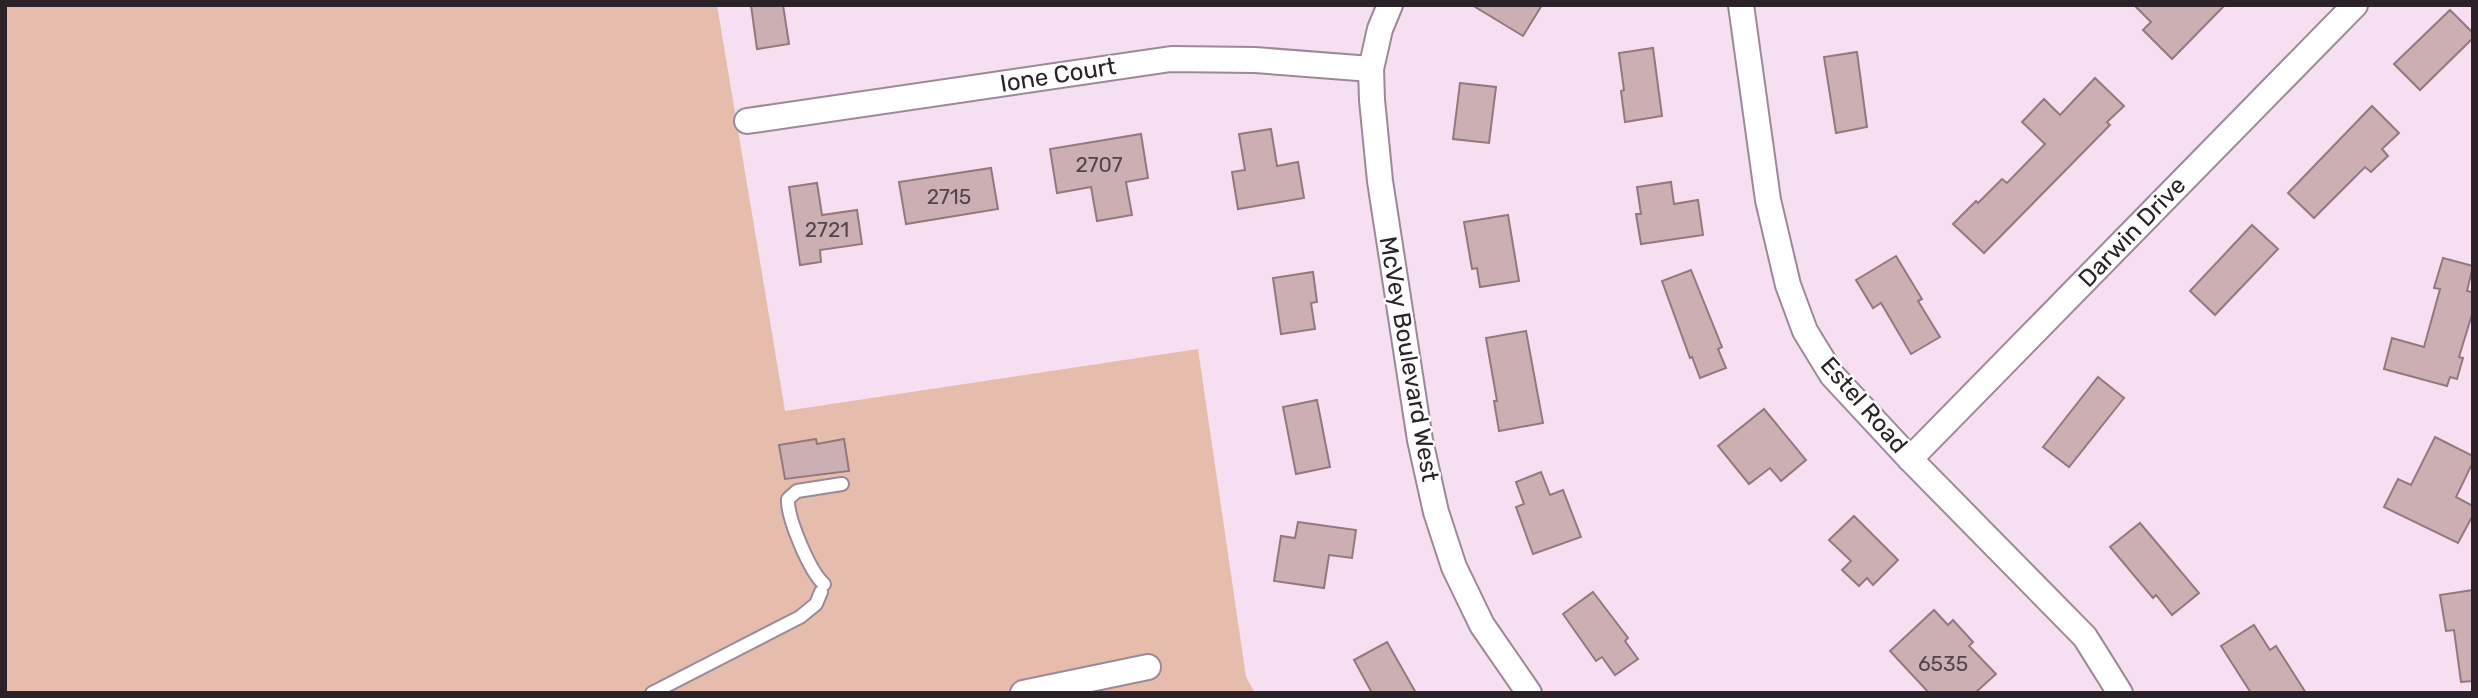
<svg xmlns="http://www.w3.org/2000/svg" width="2478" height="698" font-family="Rubik,sans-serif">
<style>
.green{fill:#e6bdad}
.building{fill:#cbafb3;stroke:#93797d;stroke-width:2}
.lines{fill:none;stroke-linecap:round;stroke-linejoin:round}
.lane-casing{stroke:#9c8998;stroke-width:16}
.street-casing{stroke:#9c8998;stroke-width:28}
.lane{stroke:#fff;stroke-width:12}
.street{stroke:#fff;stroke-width:24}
.labels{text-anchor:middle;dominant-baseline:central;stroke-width:5;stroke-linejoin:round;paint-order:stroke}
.number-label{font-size:21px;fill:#52454b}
.street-label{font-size:24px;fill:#2a2228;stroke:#fff}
</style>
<rect width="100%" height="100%" fill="#f5dff0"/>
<path class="green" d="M 5,5 L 717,5 L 785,411 L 1198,349 L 1246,677 L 1255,693 L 5,693 Z"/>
<g class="building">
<path d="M 751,5 L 783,5 L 789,44 L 757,49 Z"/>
<path d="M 1472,5 L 1542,5 L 1523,36 Z"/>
<path d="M 2134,5 L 2225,5 L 2172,59 L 2143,30 L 2151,22 Z"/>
<path d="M 2450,10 L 2473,33 L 2473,38 L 2420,90 L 2394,64 Z"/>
<path d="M 1653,48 L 1662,116 L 1625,122 L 1621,91 L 1624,90 L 1619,53 Z"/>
<path d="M 1857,52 L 1867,127 L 1836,133 L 1824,57 Z"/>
<path d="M 2095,78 L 2124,106 L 2107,122 L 2110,125 L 1984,253 L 1953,224 L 1976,201 L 1978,203 L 2002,179 L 2007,183 L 2045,144 L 2022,122 L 2044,99 L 2060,115 Z"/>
<path d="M 1460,83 L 1496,87 L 1489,143 L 1453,139 Z"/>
<path d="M 2372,106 L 2399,133 L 2382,149 L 2388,156 L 2371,172 L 2365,167 L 2314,218 L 2288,193 Z"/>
<path d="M 1271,129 L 1277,166 L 1298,162 L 1304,198 L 1238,209 L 1232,172 L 1245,170 L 1239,134 Z"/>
<path d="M 1141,134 L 1148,178 L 1126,182 L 1132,215 L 1097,221 L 1091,187 L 1057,193 L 1050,149 Z"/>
<path d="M 991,168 L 998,209 L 906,224 L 899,182 Z"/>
<path d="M 1671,182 L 1674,204 L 1698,200 L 1703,235 L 1641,244 L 1636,214 L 1641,214 L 1637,187 Z"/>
<path d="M 817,183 L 822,215 L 857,210 L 862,244 L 820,250 L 821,262 L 800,265 L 789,187 Z"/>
<path d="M 1508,215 L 1519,281 L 1480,287 L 1477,268 L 1472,269 L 1464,222 Z"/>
<path d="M 2252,225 L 2278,249 L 2215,315 L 2190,291 Z"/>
<path d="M 1896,256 L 1922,299 L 1918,301 L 1940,337 L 1911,354 L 1881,303 L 1873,308 L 1856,280 Z"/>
<path d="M 2443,258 L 2473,266 L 2467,291 L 2473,292 L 2473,311 L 2459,357 L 2463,358 L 2457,379 L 2450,377 L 2447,386 L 2384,369 L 2392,338 L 2424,347 L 2440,289 L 2434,288 Z"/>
<path d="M 1691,270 L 1722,347 L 1718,349 L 1726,368 L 1700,378 L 1692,357 L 1690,358 L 1662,281 Z"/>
<path d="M 1313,272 L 1317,302 L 1311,303 L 1315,329 L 1281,334 L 1273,278 Z"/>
<path d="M 1526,331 L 1543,423 L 1499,431 L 1494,401 L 1497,401 L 1486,338 Z"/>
<path d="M 2098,377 L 2124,398 L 2069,467 L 2043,447 Z"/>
<path d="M 1317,400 L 1330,467 L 1296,474 L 1283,407 Z"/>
<path d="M 1764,409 L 1806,460 L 1781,481 L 1770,468 L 1749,484 L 1718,446 Z"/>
<path d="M 2435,437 L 2473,456 L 2473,462 L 2456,497 L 2473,506 L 2473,515 L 2458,543 L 2384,507 L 2398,479 L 2411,485 Z"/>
<path d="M 816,439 L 817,444 L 844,439 L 849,471 L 785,479 L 779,445 Z"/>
<path d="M 1541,472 L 1550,495 L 1563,490 L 1581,537 L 1533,554 L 1516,507 L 1524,504 L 1516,482 Z"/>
<path d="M 1854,516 L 1898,560 L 1873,585 L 1867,578 L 1859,586 L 1842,570 L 1851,561 L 1829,540 Z"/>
<path d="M 1298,522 L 1356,530 L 1352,558 L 1329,555 L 1324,588 L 1274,581 L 1281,536 L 1295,538 Z"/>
<path d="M 2140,523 L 2199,593 L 2172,615 L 2156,595 L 2153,598 L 2110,547 Z"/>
<path d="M 2473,590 L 2473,681 L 2461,682 L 2454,630 L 2446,631 L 2440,595 Z"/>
<path d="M 1593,592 L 1628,638 L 1625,641 L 1638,659 L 1615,675 L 1602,657 L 1596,661 L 1563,614 Z"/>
<path d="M 1934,610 L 1948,625 L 1953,620 L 1973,642 L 1969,646 L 1996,674 L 1975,693 L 1929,693 L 1890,651 Z"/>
<path d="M 2254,625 L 2270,650 L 2276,646 L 2306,693 L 2251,693 L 2221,646 Z"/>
<path d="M 1387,642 L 1416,693 L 1372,693 L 1354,660 Z"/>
</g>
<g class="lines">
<g class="lane-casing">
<g id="lane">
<path d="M 824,584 C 810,572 787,518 788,499 L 797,491 L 842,484"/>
<path d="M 652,693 L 800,617 L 816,604 L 821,592"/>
</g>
</g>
<g class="street-casing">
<g id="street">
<path d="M 1390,5 L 1380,29 L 1371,69 L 1372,100 L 1380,181 L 1420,440 L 1436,512 L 1454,567 L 1482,625 L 1529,693"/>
<path d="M 1741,5 L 1768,200 L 1788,285 L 1805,331 L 1832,375 L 1910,459 L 2085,637 L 2120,693"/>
<path d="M 747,121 L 1171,59 L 1255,60 L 1371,69"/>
<path d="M 1910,459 L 2355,5"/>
<path d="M 1023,693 L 1148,667"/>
</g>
</g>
<use href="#lane" class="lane"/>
<use href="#street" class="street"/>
</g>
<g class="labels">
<g class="number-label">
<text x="1099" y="164">2707</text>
<text x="949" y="196">2715</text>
<text x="827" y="229">2721</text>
<text x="1943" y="663">6535</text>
</g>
<g class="street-label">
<text transform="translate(1058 75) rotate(-9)">Ione Court</text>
<text transform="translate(2132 232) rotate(-46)">Darwin Drive</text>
<text transform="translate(1409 359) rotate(80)">McVey Boulevard West</text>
<text transform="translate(1864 405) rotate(49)">Estel Road</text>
</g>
</g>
<rect width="2478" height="698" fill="none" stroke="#2a2228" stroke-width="14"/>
</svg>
